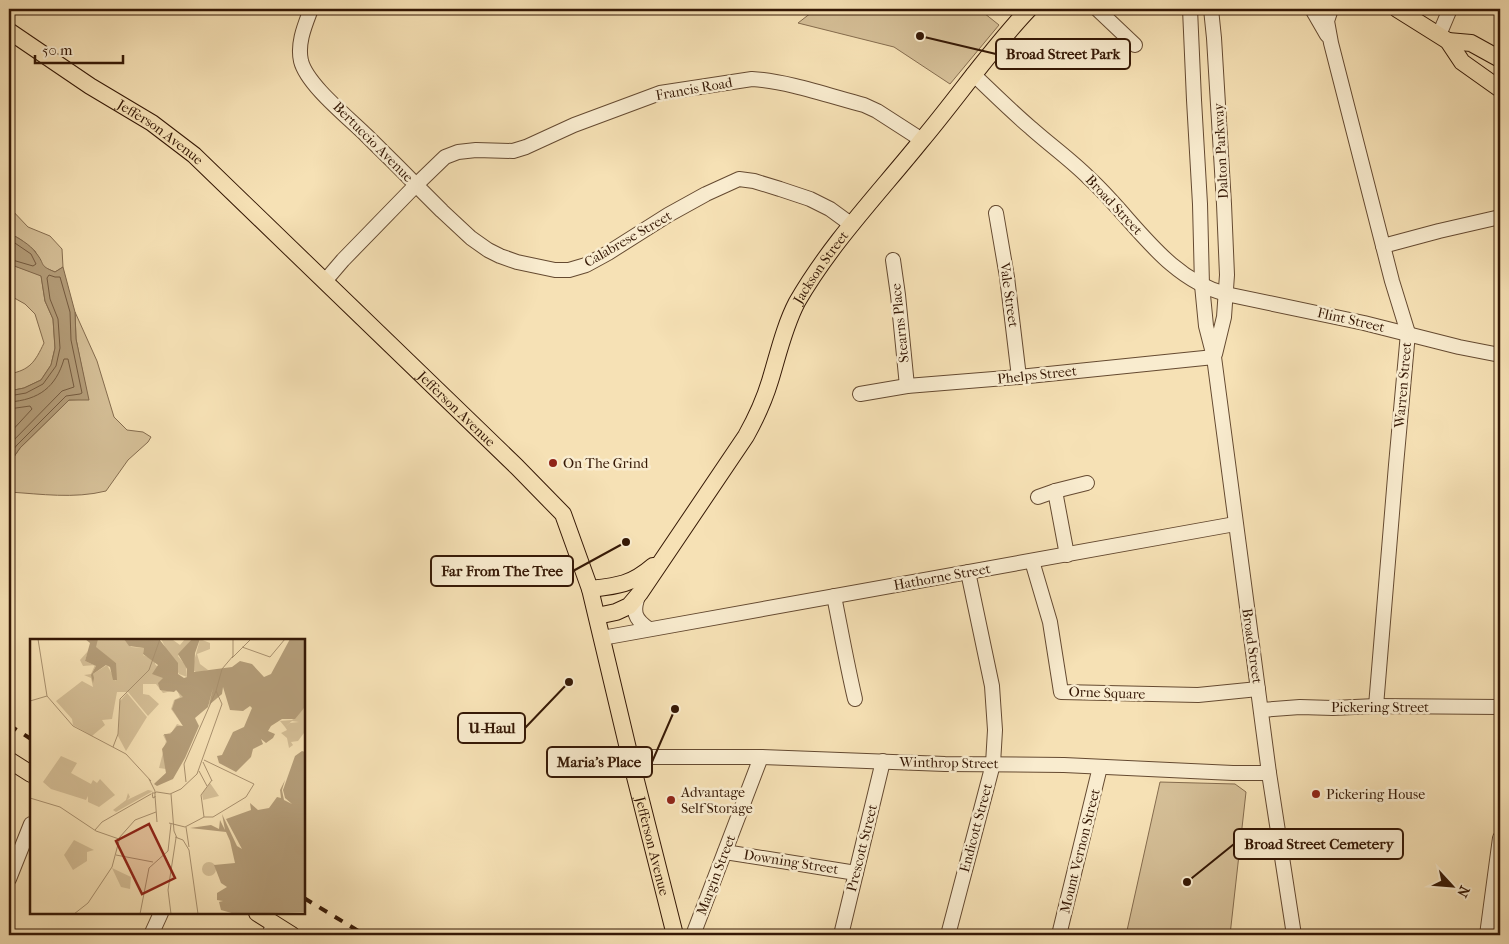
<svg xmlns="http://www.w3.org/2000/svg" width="1509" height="944" font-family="'IM FELL French Canon',serif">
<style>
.green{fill:#d5bf97;stroke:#856c4e}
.water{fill:#b49d79;stroke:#81684b}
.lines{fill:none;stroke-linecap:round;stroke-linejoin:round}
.shore{stroke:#745a3f;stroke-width:1}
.minor-casing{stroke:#654a31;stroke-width:16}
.major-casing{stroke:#351805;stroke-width:18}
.minor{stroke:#f9eccf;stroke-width:14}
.major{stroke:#f6e1b5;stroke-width:16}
.rail{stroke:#351805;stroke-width:4;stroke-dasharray:9 9;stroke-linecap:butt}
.poi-dot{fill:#8f2418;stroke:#f9eccf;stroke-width:2}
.labels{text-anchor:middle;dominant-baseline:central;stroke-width:5;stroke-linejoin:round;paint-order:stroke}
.street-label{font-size:14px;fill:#351805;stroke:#f9eccf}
.poi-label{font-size:14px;fill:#351805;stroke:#f9eccf;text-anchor:start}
.inset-river{fill:none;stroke:#b49d79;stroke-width:2.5}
.inset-road{fill:none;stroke:#a9916f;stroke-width:1}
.view{fill:#8f2418;fill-opacity:0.15;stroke:#8f2418;stroke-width:2.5}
.inset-edge{fill:none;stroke:#351805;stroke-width:2.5}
.leader{fill:none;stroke:#351805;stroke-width:2}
.callout-dot{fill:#351805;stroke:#f9eccf;stroke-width:2}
.callout{fill:#f9eccf;stroke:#351805;stroke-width:2}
.callout-label{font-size:15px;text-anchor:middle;font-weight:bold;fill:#351805}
</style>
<rect width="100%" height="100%" fill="#f6e1b5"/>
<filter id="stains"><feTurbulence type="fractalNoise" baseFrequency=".004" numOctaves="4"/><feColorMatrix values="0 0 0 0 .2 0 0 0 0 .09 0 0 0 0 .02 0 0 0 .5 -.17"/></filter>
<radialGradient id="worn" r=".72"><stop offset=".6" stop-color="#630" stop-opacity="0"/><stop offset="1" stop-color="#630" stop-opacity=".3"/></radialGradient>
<g class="green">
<path d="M 816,9 L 979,9 L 999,25 L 950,84 L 894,47 L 798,23 Z"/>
<path d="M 9,207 L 28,227 L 50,236 L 62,249 L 63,267 L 55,272 L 43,267 L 35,251 L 20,239 L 9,233 Z"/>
<path d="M 9,264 L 41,275 L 45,301 L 53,319 L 55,348 L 51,365 L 41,380 L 24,388 L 9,391 L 9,374 C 30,370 35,362 44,343 L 35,314 L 25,304 L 9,295 Z"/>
<path d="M 75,312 L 97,361 L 114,417 L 127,430 L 143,432 L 151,437 L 148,442 L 128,460 L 106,491 C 74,499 41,494 9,492 L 9,464 L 20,448 L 69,400 L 88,399 L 76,339 Z"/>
<path d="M 1160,782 L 1235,784 L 1246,792 L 1230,935 L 1126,935 Z"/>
</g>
<path class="water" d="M 9,233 C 18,238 30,244 36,253 C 46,265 38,265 55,272 L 63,267 L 75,312 L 76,339 L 89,400 L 69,400 L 20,448 L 9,464 L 9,391 L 24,388 L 41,380 L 51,365 L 55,348 L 53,319 L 45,301 L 41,276 L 9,264 Z"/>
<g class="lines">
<g class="shore">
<path d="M 9,239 L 31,254 L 36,264 L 33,266 L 9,259"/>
<path d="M 9,396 L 26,393 L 43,384 L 56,366 L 60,348 L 58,319 L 50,299 L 47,278 L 49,275 L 55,277 L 60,277 L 70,312 L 71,340 L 82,393 L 80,394 L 66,396 L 17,445 L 9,455"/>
<path d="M 9,402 C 39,400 56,387 64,359 L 68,359 L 74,387 L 62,391 L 9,445"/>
<path d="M 9,409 L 30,406 L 32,409 L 9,434"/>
</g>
<g class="minor-casing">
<g id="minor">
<path d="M 311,9 C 305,25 297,43 301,61 C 307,85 349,118 367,136 C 383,152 400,168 416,185 L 343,260 L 325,281"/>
<path d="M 1097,9 L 1135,45"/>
<path d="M 1190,9 L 1194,100 L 1200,204 L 1202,285 L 1206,326 L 1214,357 L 1269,773 L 1294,935"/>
<path d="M 1211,9 L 1214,38 L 1224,204 L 1227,275 L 1224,317 L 1215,354"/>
<path d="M 1312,9 L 1327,35"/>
<path d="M 1331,9 L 1327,21 L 1331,43 L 1392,281 L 1408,333 L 1396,465 L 1376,706"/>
<path d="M 1439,35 L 1450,9"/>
<path d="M 973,74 C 992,92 1011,111 1031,128 C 1050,145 1071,160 1089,178 C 1133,218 1165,278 1226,294 L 1364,323 L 1459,347 L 1500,355"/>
<path d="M 996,213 L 1007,277 L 1019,377"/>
<path d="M 852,225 L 830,209 L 810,199 L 780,189 L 754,181 L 739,179 L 706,194 L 668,215 L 608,253 L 586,265 L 569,270 L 555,270 L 517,262 L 500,256 L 488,250 L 471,238 L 442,211 L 416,185 L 445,157 L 458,152 L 476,150 L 513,151 L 526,147 L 574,125 L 660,93 L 752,79 C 787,81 830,96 864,105 L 877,111 L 922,140"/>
<path d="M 1383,246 L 1439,231 L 1500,217"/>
<path d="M 893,260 L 898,295 L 907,386"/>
<path d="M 860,394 L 907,386 L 1019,377 L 1214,357"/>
<path d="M 1055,491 L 1067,555"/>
<path d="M 1038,497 L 1055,491 L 1087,483"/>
<path d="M 1032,561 L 1050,622 L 1061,692 L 1198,695 L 1258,689"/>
<path d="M 639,594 C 632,611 634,619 649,629"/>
<path d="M 834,596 C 841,631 847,665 855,699"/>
<path d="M 602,638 L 1235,524"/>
<path d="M 1261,710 L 1300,707 L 1333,708 L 1376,706 L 1500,707"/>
<path d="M 630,757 L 761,757 L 945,764 L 1064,765 L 1233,773 L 1269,773"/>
<path d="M 725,852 L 856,873"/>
<path d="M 9,879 L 31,824"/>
<path d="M 151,935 L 161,913"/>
<path d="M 269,935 L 274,923"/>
<path d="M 693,935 L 761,757"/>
<path d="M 841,935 L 883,761"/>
<path d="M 948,935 L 993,764 L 995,730 L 992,686 L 968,572"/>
<path d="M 1059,935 L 1100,767"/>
<path d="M 1487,935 L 1500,838"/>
</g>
</g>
<g class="major-casing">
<g id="major">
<path d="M 1397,9 L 1448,41 L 1462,62 L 1500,89"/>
<path id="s1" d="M 9,31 L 90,86 L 152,123 L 194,155 L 517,467 L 563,514 L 590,589 L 630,757 L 675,935"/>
<path d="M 1448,41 L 1471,43 L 1500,59"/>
<path d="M 590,589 C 617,586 631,585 653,566"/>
<path id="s2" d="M 597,616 L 616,612 L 629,606 L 640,593 L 746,436 C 756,418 764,401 770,381 C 778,355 784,327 797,302 C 831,243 879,193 921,141 C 958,97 990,50 1029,9"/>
<path d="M 9,760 L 31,774"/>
<path d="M 257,913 L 292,935"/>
</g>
</g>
<use href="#minor" class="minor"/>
<use href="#major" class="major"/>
<g class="rail">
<path d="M 9,725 L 31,739"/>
<path d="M 304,898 L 365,935"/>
</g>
</g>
<g class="poi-dot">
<circle cx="553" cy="463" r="5"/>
<circle cx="1316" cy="794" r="5"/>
<circle cx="671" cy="800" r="5"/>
</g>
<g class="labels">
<g class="street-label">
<text transform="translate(694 89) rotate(-10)">Francis Road</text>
<text stroke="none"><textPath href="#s1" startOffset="182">Jefferson Avenue</textPath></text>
<text transform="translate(373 142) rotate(45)">Bertuccio Avenue</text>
<text transform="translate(1221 151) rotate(-93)">Dalton Parkway</text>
<text transform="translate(1114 205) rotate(47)">Broad Street</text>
<text transform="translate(628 239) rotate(-30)">Calabrese Street</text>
<text stroke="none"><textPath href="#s2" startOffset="426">Jackson Street</textPath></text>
<text transform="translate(1009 295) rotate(82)">Vale Street</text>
<text transform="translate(1351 320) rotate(13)">Flint Street</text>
<text transform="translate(900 323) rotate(-96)">Stearns Place</text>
<text transform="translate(1037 375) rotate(-6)">Phelps Street</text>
<text transform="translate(1403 385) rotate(-85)">Warren Street</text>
<text stroke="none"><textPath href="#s1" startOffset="588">Jefferson Avenue</textPath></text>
<text transform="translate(942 577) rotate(-10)">Hathorne Street</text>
<text transform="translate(1252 646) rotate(82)">Broad Street</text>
<text transform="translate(1107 693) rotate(2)">Orne Square</text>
<text x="1380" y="707">Pickering Street</text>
<text transform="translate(949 763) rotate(1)">Winthrop Street</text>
<text transform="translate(976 828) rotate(-75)">Endicott Street</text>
<text stroke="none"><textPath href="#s1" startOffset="1082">Jefferson Avenue</textPath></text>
<text transform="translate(862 848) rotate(-76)">Prescott Street</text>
<text transform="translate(1080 851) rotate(-76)">Mount Vernon Street</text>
<text transform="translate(791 862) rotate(9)">Downing Street</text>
<text transform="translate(716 875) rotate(-69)">Margin Street</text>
</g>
<g class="poi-label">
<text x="563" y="463">On The Grind</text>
<text x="681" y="792">Advantage<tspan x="681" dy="16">Self Storage</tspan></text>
<text x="1326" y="794">Pickering House</text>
</g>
</g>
<g transform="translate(30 639)">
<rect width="275" height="275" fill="#f6e1b5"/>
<path d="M 67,0 L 95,0 L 101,8 L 114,9 L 113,16 L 125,21 L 125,25 L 146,48 L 165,54 L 139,137 L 124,145 L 136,134 L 136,130 L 129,129 L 136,102 L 133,96 L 142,93 L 147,85 L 153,87 L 141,70 L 144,61 L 150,58 L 147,51 L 133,54 L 126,45 L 113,45 L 113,55 L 119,56 L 129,65 L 118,77 L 98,53 L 87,53 L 82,80 L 72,81 L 75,86 L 62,97 L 43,86 L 42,80 L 26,62 L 52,42 L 63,48 L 61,39 L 54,36 L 61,35 L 65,26 L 53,27 L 50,21 L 58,12 L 55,22 L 66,27 L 62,34 L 63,40 L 63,35 L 77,26 L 86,42 L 86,24 L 65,9 ZM 131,0 L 143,1 L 150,6 L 155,0 L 162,0 L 148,17 L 156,27 L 157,38 L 149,35 ZM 170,0 L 180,4 L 180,10 L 167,15 L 170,25 L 178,31 L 167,34 L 162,30 ZM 97,54 L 117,78 L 96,112 L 88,97 L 90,62 ZM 275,68 L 274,94 L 268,102 L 261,103 L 263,106 L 259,109 L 257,99 L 251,94 L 257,91 L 255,88 L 260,84 L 269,83 L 262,82 L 255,88 L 250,82 L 262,81 ZM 31,117 L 47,124 L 41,134 L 61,145 L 63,141 L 67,144 L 70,140 L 85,156 L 69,168 L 58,163 L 58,157 L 56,161 L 21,150 L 13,143 ZM 180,144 L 189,157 L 173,161 L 172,155 ZM 118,151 L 123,152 L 86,173 L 83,171 L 96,161 L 98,154 L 100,158 L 97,161 ZM 44,201 L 64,211 L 57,213 L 57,222 L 43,231 L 34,216 ZM172 230a7 7 0 1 1 14 0a7 7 0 1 1-14 0ZM 82,229 L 101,238 L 100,250 L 91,248 Z" fill="#d5bf97"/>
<path d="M 55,0 L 68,0 L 66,8 L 86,24 L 87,41 L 83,41 L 80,28 L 76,26 L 63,35 L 64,39 L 63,44 L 61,36 L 66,27 L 55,22 L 60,4 ZM 94,0 L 129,0 L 148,24 L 148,35 L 154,39 L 157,38 L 157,30 L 148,15 L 162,0 L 170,0 L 165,14 L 164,33 L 202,28 L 210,22 L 222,25 L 234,38 L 241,35 L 260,0 L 275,0 L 275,68 L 265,80 L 252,80 L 241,87 L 238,92 L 245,95 L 243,99 L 236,104 L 231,100 L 233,105 L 223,110 L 221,118 L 206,133 L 189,124 L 187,117 L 192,116 L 203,93 L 214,88 L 222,69 L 220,67 L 213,72 L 200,71 L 193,48 L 192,55 L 179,66 L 183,49 L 178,68 L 165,79 L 169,87 L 155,119 L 143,140 L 127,147 L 124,145 L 136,134 L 132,110 L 137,103 L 134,95 L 140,95 L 147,87 L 153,87 L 142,70 L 145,61 L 153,58 L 146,51 L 144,53 L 130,51 L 128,44 L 133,39 L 122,35 L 128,26 L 113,15 L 114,9 L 99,7 ZM 272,112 L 275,113 L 275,273 L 205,275 L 191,271 L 189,263 L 193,262 L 187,261 L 187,254 L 197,248 L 191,244 L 184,226 L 205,224 L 200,202 L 196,193 L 160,189 L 181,186 L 189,190 L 190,181 L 195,191 L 192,175 L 207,207 L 212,210 L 196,180 L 221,171 L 220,164 L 228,171 L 239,169 L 247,158 L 251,159 L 250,151 L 255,141 L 252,151 L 254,161 L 262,165 L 255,159 L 253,151 L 265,117 Z" fill="#b49d79"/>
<path class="inset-river" d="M 233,172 L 242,178 L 275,177"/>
<path class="inset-road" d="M 8,0 L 17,57M 212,8 L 240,18 L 255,0M 202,19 L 221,0M 0,62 L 17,57 L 43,87 L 96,115 L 121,142M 83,108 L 88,95 L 90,60 L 119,31 L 130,0M 173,123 L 182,142M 169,132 L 177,147M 119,140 L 125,152 L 125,158 L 123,159 L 122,154 L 125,154 L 126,153 L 127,153 L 140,155 L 151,150 L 167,135 L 192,65 L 186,52 L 192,30 L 203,17 L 203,0M 156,143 L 154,125 L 186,52M 141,155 L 144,192 L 147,199M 125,157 L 127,183M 0,159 L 30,168 L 66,192 L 89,200M 174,178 L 171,156 L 182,141M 139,184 L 155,188 L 174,178 L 183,178 L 216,158 L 224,145 L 174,121M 156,188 L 159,208M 65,191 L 72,183 L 121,155M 145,198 L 153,201 L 159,211 L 168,275M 89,199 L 105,181 L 126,173M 86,216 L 123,223M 44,275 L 58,264 L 82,228 L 90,198M 110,275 L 119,229 L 138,212 L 141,185M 141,275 L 138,251 L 146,199"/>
<path class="view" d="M 119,185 L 145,239 L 112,255 L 86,202 Z"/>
<rect width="275" height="275" class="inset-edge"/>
</g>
<path class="leader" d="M920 36L996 54M626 542L573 571M569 682L525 728M675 709L652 762M1187 882L1234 844"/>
<g class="callout-dot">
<circle cx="920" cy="36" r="5"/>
<circle cx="626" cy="542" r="5"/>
<circle cx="569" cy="682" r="5"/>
<circle cx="675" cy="709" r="5"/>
<circle cx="1187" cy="882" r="5"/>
</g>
<g class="callout">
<rect x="996" y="39" width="134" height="30" rx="5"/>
<rect x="431" y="556" width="142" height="30" rx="5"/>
<rect x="458" y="713" width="67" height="30" rx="5"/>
<rect x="547" y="747" width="105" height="30" rx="5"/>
<rect x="1234" y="829" width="169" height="30" rx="5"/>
</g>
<g class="callout-label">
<text x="1063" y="59">Broad Street Park</text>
<text x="502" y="576">Far From The Tree</text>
<text x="492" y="733">U-Haul</text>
<text x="599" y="767">Maria's Place</text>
<text x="1319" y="849">Broad Street Cemetery</text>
</g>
<rect width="1509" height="944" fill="none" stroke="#f6e1b5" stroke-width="30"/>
<rect x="10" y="10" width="1489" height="924" fill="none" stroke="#351805" stroke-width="2.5"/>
<rect x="15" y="15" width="1479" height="914" fill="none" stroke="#351805"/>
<g transform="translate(1452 886) rotate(116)" stroke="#f9eccf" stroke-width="4" paint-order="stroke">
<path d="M0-4L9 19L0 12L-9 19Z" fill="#351805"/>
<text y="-8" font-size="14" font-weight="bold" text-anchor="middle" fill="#351805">N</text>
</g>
<path d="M35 55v8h88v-8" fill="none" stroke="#351805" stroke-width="2.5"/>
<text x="42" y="55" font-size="15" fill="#351805" stroke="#f9eccf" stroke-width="4" paint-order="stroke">50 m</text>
<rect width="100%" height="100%" filter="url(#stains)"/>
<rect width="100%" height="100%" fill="url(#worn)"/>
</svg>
